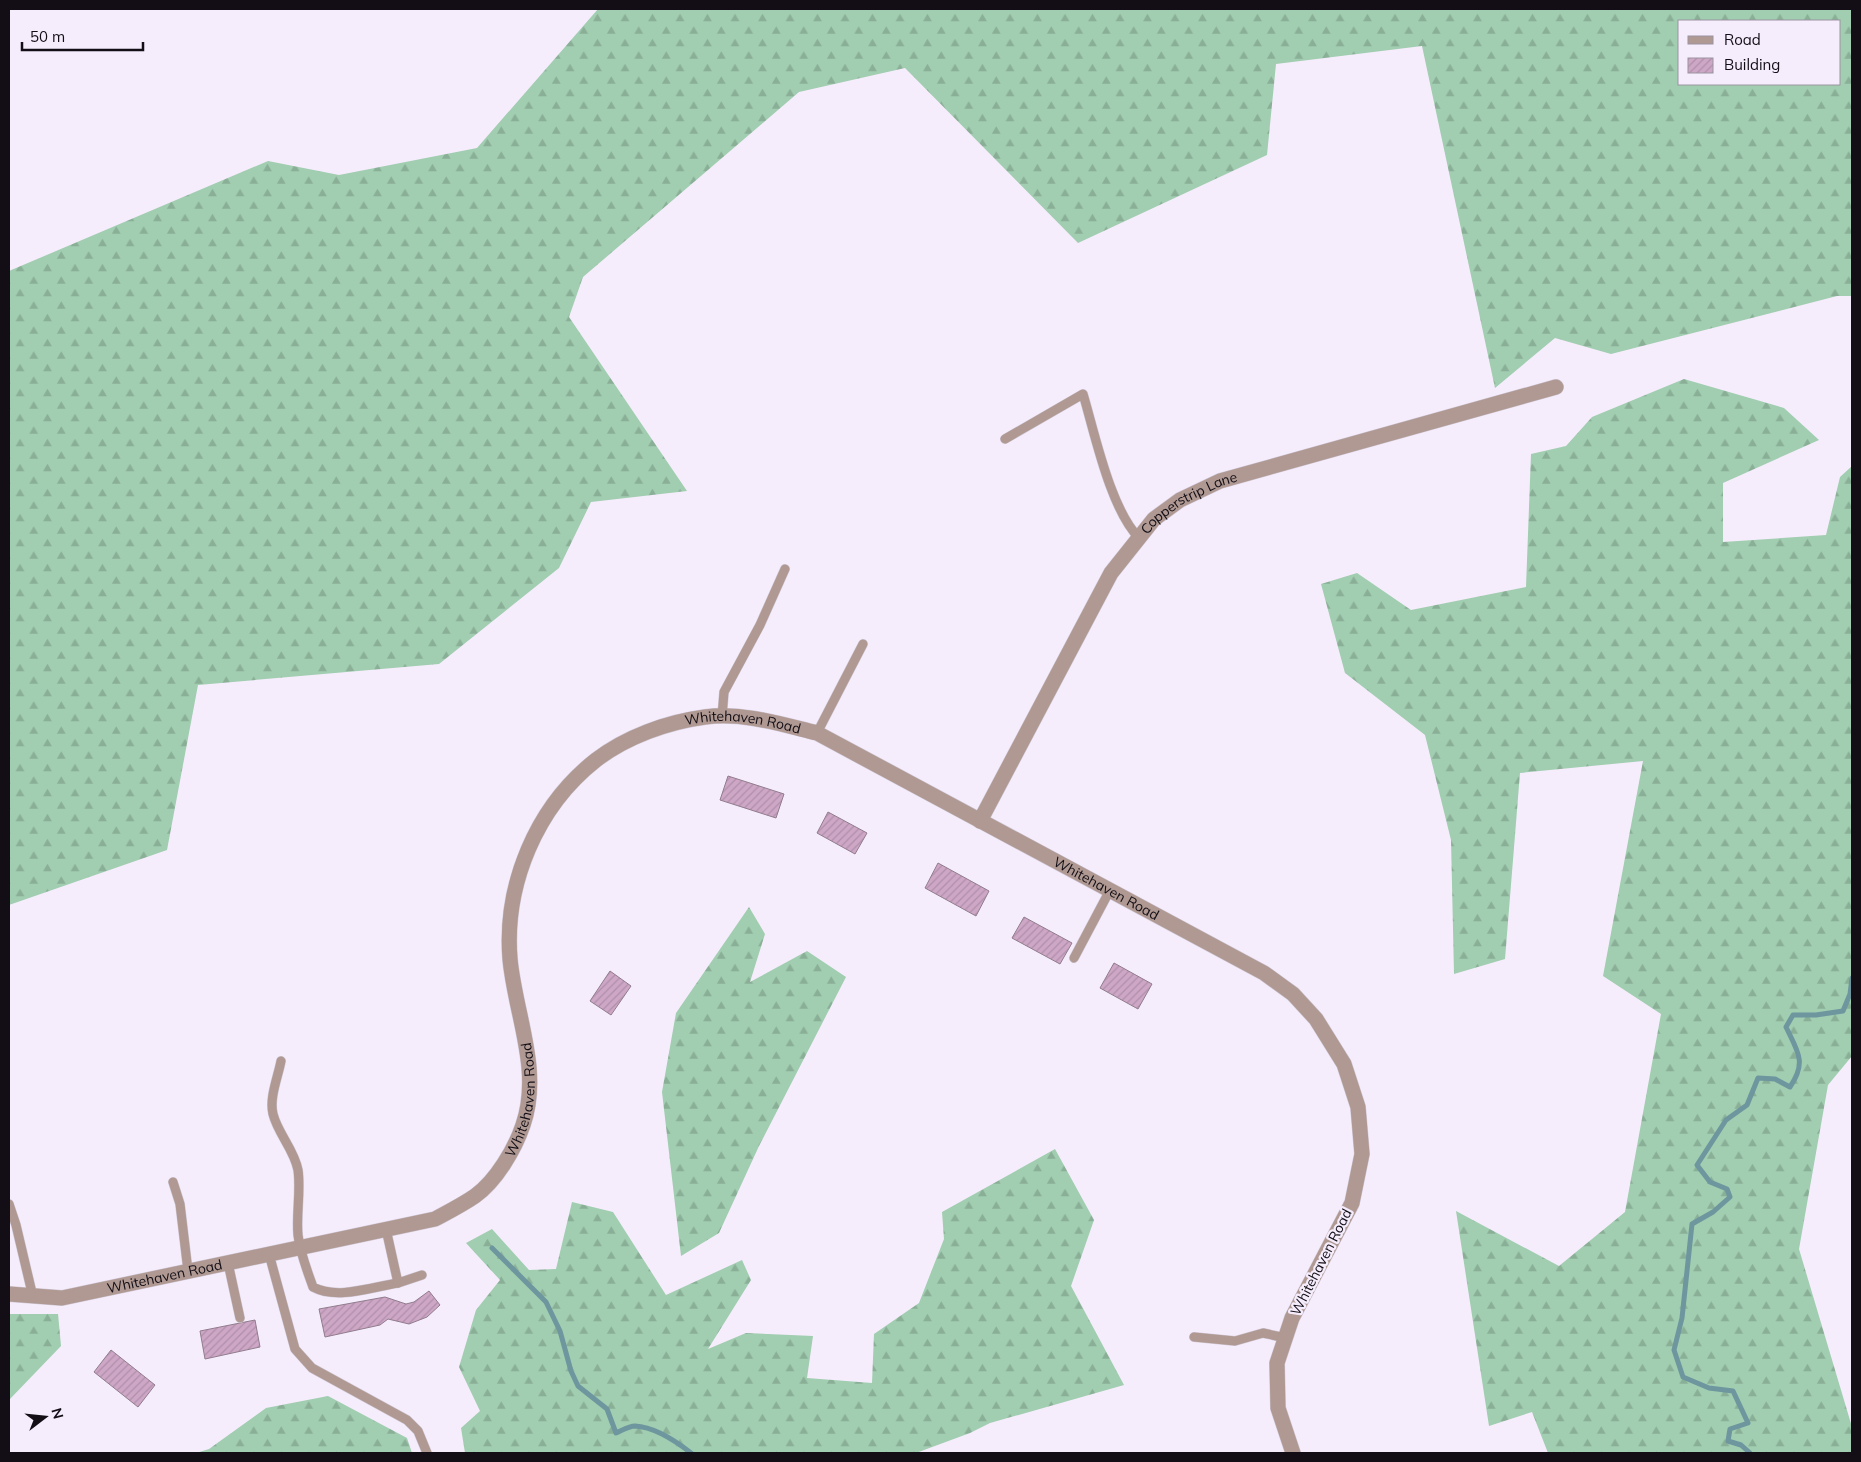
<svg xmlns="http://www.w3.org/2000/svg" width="1861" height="1462" font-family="Mulish,sans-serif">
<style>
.forest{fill:url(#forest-firs);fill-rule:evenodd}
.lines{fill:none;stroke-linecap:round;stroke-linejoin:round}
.stream{stroke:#6d969f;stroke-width:5}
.building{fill:url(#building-hatch);stroke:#917c8d}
.lane-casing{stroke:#d1c9d7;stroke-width:10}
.street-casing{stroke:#d1c9d7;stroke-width:16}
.lane{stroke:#af9992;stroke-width:9}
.street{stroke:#af9992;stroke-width:15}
.labels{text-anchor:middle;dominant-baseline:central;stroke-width:4.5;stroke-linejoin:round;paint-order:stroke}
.street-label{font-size:14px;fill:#130e16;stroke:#f5edfc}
</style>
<defs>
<pattern id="forest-firs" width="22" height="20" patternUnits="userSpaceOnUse" patternTransform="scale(1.25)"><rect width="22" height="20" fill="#a1cdb0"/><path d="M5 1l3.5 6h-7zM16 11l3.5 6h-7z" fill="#8aaf97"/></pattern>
<pattern id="building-hatch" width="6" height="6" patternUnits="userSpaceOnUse" patternTransform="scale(1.25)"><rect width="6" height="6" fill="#cea7c7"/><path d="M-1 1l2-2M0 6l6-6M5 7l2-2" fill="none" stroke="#b08faa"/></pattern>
</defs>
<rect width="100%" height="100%" fill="#f5edfc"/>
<g class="forest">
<path d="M 598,9 L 1852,9 L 1852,296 L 1837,296 L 1611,354 L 1555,338 L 1495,388 L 1422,46 L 1276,64 L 1267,155 L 1078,243 L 905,68 L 799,92 L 583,277 L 569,317 L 687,491 L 591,502 L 559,568 L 439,664 L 198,685 L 167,850 L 9,905 L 9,271 L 268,161 L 339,175 L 477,148 ZM 1680,21 L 1840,21 L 1840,84 L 1680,84 Z"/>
<path d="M 1684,379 L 1784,408 L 1819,440 L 1723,483 L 1723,542 L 1826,535 L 1840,477 L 1852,466 L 1852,1056 L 1828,1085 L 1799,1249 L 1852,1427 L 1852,1453 L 1548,1453 L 1532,1412 L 1489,1426 L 1456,1211 L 1559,1266 L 1625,1212 L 1661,1014 L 1603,976 L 1643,761 L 1520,773 L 1505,959 L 1454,974 L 1451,840 L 1425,735 L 1345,673 L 1321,584 L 1357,573 L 1411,610 L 1526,587 L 1531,454 L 1566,446 L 1592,417 Z"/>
<path d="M 749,907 L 765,934 L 750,982 L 807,951 L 846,977 L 759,1146 L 719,1233 L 681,1256 L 662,1092 L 676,1013 Z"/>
<path d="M 1055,1149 L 1094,1220 L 1071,1286 L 1124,1385 L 990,1423 L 970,1433 L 916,1453 L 465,1453 L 461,1428 L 480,1411 L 459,1367 L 476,1310 L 500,1280 L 466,1243 L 492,1229 L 529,1270 L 556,1269 L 572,1202 L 613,1212 L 666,1295 L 742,1260 L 751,1280 L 708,1349 L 746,1333 L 813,1336 L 807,1378 L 872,1383 L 874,1334 L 919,1303 L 944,1239 L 942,1212 Z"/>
<path d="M 9,1314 L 58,1314 L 61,1346 L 9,1400 Z"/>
<path d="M 328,1396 L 407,1438 L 412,1453 L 196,1453 L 209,1449 L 266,1408 Z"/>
</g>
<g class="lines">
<g class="stream">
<path d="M 492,1248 L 546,1302 L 560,1331 L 571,1371 L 578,1386 L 607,1409 L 616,1433 C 621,1431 629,1426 635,1426 C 654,1427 677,1442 691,1453"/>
<path d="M 1750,1453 L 1741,1445 L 1728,1441 L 1730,1429 L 1748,1423 L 1733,1391 L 1709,1388 L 1683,1377 L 1674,1350 L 1682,1318 L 1692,1224 L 1713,1212 L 1730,1197 L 1727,1189 L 1710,1182 L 1697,1165 L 1726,1120 L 1747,1105 L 1758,1078 L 1775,1079 L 1790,1087 C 1807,1062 1798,1052 1786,1027 L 1793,1015 L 1816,1015 L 1843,1011 L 1850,994 L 1852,978"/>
</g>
</g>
<g class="building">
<path d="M 728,776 L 784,794 L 776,818 L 720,800 Z"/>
<path d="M 828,812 L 867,833 L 855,854 L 817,833 Z"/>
<path d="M 938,863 L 989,891 L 976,916 L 925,888 Z"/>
<path d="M 1024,917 L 1072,943 L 1060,964 L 1012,938 Z"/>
<path d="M 1114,963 L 1152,984 L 1138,1009 L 1100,988 Z"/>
<path d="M 610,971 L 631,986 L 611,1015 L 590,1001 Z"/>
<path d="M 429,1291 L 440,1305 L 427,1317 L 409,1324 L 388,1319 L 380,1325 L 325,1337 L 319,1309 L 385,1297 L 406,1304 L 414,1302 Z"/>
<path d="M 255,1320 L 260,1347 L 205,1359 L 200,1331 Z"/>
<path d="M 111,1350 L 155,1385 L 138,1407 L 94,1372 Z"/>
</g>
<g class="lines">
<g class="lane-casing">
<g id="lane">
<path d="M 1005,439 L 1083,394 C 1095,434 1110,508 1139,538"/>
<path d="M 722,717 L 724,692 L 760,625 L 785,569"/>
<path d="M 817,733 L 863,644"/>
<path d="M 1074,958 L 1110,890"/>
<path d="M 281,1061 C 278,1077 269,1098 273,1114 C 278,1134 294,1149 298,1170 C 301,1191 296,1214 298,1235 C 300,1253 307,1270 313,1287 C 337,1300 372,1287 398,1283"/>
<path d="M 173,1182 L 180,1204 L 188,1271"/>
<path d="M 9,1204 L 16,1225 L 33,1297"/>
<path d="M 386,1229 L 398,1283 L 422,1275"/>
<path d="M 269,1254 L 295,1349 L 312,1368 L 407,1420 L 418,1431 L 427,1453"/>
<path d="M 228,1263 L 240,1318"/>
<path d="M 1194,1337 L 1235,1341 L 1263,1333 L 1286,1338"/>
</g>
</g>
<g class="street-casing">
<g id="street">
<path id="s1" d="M 980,821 L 1111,573 L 1154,519 L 1180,500 L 1220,481 L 1556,387"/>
<path id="s2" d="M 9,1294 L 62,1298 L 435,1219 C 448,1212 462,1205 475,1196 C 496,1181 515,1149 523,1125 C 542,1070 515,1014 510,959 C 504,885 536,807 596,760 C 626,737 667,722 705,717 C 743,712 780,724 817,733 L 1264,973 L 1293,994 L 1316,1019 L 1344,1064 L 1358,1107 L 1362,1154 L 1352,1203 L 1292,1318 L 1277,1363 L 1278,1408 L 1293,1453"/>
</g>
</g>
<use href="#lane" class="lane"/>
<use href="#street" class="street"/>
</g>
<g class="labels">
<g class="street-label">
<text stroke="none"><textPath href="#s1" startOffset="388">Copperstrip Lane</textPath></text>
<text stroke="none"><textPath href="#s2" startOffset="1118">Whitehaven Road</textPath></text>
<text stroke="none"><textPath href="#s2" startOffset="1522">Whitehaven Road</textPath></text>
<text stroke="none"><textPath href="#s2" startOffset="592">Whitehaven Road</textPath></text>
<text transform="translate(1321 1262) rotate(-63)">Whitehaven Road</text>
<text stroke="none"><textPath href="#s2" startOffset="158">Whitehaven Road</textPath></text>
</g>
</g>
<rect width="1861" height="1462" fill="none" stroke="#130e16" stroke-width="20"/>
<rect x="1678" y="20" width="162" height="65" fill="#f5edfc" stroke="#9b94a0"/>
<rect x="1688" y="36" width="25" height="8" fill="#af9992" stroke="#9b94a0"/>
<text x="1724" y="45" font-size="15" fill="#130e16">Road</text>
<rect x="1688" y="58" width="25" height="15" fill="url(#building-hatch)" stroke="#9b94a0"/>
<text x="1724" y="70" font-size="15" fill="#130e16">Building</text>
<g transform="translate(45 1417) rotate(74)" stroke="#f5edfc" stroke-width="4" paint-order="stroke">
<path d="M0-4L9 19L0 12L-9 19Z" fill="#130e16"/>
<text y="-8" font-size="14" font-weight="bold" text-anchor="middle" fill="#130e16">N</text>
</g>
<path d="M22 42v8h121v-8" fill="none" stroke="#130e16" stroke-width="2.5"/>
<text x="30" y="42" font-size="15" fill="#130e16" stroke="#f5edfc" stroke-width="4" paint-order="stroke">50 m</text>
</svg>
